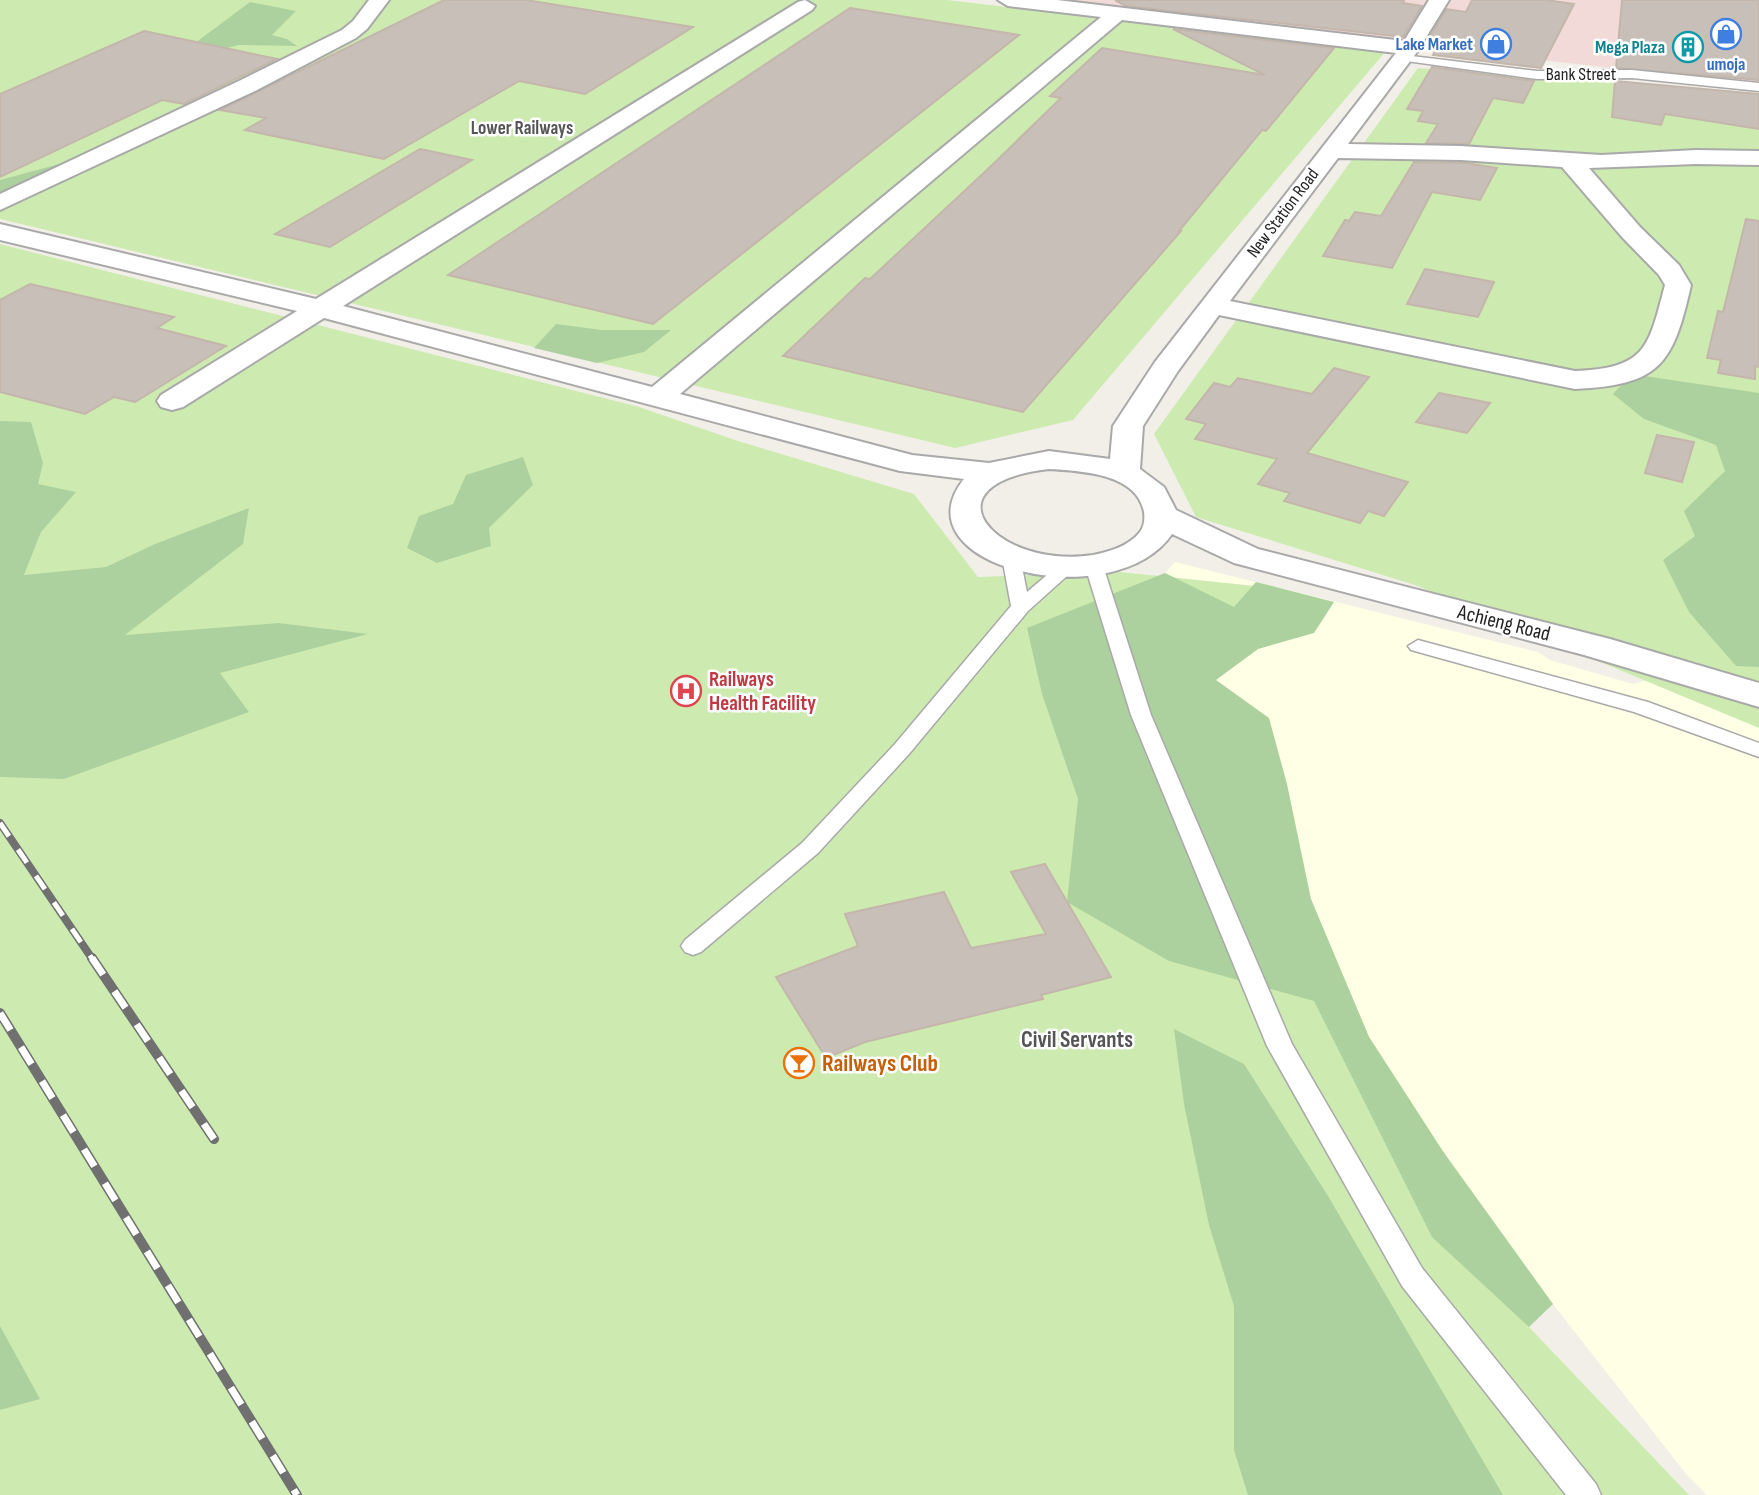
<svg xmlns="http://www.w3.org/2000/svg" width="1759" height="1495" font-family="'Sofia Sans Condensed',sans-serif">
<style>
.commercial{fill:#f2dad9}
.education{fill:#ffffe5}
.grass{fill:#cdebb0}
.forest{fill:#add19e}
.building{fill:#c7bfb8;stroke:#c4b6ab;stroke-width:2}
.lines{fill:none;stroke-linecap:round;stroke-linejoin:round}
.lane-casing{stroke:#a9a9a9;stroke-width:3}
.street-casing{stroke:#a9a9a9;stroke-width:4}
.lane{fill:#fff;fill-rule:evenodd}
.street{fill:#fff;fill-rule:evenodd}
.rail-far1-casing{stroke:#707070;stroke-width:8}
.rail-casing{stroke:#707070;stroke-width:10}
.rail-far1{stroke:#fff;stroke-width:5;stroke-dasharray:16;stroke-linecap:butt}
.rail{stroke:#fff;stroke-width:7;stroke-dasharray:20;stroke-linecap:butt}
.labels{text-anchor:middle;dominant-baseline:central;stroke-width:5;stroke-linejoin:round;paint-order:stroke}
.far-shop-label{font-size:18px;font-weight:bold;fill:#366cbe;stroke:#fff;text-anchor:end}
.far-culture-label{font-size:18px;font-weight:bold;fill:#0d838f;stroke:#fff;text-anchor:end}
.far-street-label{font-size:18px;fill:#222;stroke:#fff}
.far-neighbourhood-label{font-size:19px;font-weight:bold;fill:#555;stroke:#fff}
.street-label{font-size:21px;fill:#222;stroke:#fff}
.health-label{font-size:21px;font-weight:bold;fill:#be3a42;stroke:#fff;text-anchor:start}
.neighbourhood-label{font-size:23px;font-weight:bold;fill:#555;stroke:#fff}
.near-food-label{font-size:24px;font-weight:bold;fill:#c56008;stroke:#fff;text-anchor:start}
</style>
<rect width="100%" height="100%" fill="#f2efe9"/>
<path class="commercial" d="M 994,0 L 1759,0 L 1759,84 L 1595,66 Z"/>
<path class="education" d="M 1175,562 L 1538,652 L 1550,660 L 1633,684 L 1651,679 L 1759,717 L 1759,1495 L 1707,1495 L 1687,1475 L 1490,1224 L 1369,1037 L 1236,722 L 1165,573 Z"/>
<g class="grass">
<path d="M 0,0 L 947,0 L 1386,51 L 1073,420 L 955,448 L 0,219 Z"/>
<path d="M 1418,68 C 1532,78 1646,84 1759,97 L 1759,728 L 1415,585 L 1196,517 L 1154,434 Z"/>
<path d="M 0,244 L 639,407 L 738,441 L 914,494 L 978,577 L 1120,572 L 1283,589 L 1216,680 L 1369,1037 L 1490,1224 L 1529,1327 L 1689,1495 L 0,1495 Z"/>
</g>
<g class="forest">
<path d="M 250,2 L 296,11 L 272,35 L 287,39 L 297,46 L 239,45 L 204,54 L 179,55 Z"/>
<path d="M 63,163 L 5,191 L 0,192 L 0,180 Z"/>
<path d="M 556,324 L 602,330 L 671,330 L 644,352 L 597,363 L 534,348 Z"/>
<path d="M 1631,374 L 1759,393 L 1759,667 L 1736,666 L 1689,612 L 1663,560 L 1695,536 L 1684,511 L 1725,471 L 1716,445 L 1644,419 L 1613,394 Z"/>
<path d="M 0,421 L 31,422 L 43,463 L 38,484 L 76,492 L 41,532 L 24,575 L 106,567 L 155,544 L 249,508 L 243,544 L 125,635 L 279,623 L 368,634 L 220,673 L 249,712 L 64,779 L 0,777 Z"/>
<path d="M 523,457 L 533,485 L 489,528 L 491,546 L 437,563 L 407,548 L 419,516 L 453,504 L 466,475 Z"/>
<path d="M 1165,573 L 1234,607 L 1256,582 L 1334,602 L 1314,633 L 1258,649 L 1216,680 L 1269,718 L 1287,784 L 1311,899 L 1369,1037 L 1442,1150 L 1553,1304 L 1529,1327 L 1432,1237 L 1314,1001 L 1169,961 L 1067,902 L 1078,799 L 1042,694 L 1027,628 Z"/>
<path d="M 1174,1029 L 1244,1064 L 1328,1196 L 1503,1495 L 1248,1495 L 1234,1450 L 1234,1306 L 1209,1225 L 1184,1104 Z"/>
<path d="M 0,1326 L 40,1399 L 0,1410 Z"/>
</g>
<g class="building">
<path d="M 444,0 L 526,0 L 693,27 L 585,94 L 519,81 L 384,159 L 245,130 L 266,118 L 220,110 Z"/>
<path d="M 1115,0 L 1404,0 L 1403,3 L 1422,6 L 1403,37 L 1126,6 Z"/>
<path d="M 1472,0 L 1546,0 L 1574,4 L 1541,68 L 1433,55 L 1440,41 L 1428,40 L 1446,9 L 1466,12 Z"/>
<path d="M 1622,0 L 1759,0 L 1759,80 L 1616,68 Z"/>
<path d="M 850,8 L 1019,35 L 653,324 L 448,275 Z"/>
<path d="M 1173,29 L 1334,48 L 1266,131 L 1262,130 L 1179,231 L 1181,231 L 1023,412 L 783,356 L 865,278 L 870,279 L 988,169 L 1061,98 L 1050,96 L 1102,48 L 1265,75 Z"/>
<path d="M 144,31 L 277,59 L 184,104 L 162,100 L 0,177 L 0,94 Z"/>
<path d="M 1432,67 L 1534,81 L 1523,103 L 1493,98 L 1469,144 L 1426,143 L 1438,124 L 1418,121 L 1423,111 L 1407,109 Z"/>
<path d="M 1615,81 L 1759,94 L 1759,129 L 1665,114 L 1661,125 L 1612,117 Z"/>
<path d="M 420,149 L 472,160 L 330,247 L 275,234 Z"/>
<path d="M 1414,162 L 1466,163 L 1497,168 L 1480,200 L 1432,192 L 1392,268 L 1323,256 L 1345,220 L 1349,221 L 1355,212 L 1381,216 Z"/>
<path d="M 1746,219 L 1759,221 L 1759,367 L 1755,366 L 1755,379 L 1718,373 L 1721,360 L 1707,358 L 1718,311 L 1723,312 Z"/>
<path d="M 1425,269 L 1494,282 L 1478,317 L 1407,304 Z"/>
<path d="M 30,284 L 174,317 L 157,328 L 226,346 L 135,402 L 114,397 L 85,414 L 0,392 L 0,300 Z"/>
<path d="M 1334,368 L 1369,377 L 1307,453 L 1408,482 L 1384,516 L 1368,511 L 1360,523 L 1284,501 L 1290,493 L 1258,484 L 1277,459 L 1195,439 L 1206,424 L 1186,419 L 1214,383 L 1230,387 L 1238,378 L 1312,394 Z"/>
<path d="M 1439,393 L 1490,403 L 1467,433 L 1416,422 Z"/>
<path d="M 1657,435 L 1694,442 L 1682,482 L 1645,473 Z"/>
<path d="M 1045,864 L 1111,977 L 1041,995 L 1043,999 L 865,1042 L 826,1058 L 776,977 L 858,946 L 845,914 L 944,892 L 971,948 L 1046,934 L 1011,872 Z"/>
</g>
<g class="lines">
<g class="lane-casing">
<g id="lane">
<path d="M 1403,55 L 1537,71 L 1632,70 L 1759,83 L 1759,91 L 1632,78 L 1537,79 L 1399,60 L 1399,56 Z"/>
<path d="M 1011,551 L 1020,557 L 1027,592 L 1061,563 L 1075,563 L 1077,567 L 1028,611 L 909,754 L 818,853 L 701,952 L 693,955 L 685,952 L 681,946 L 685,940 L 802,843 L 895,744 L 1011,606 L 1002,557 Z"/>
<path d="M 1094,560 L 1103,566 L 1151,715 L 1292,1044 L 1422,1268 L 1596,1484 L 1601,1495 L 1566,1495 L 1402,1286 L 1267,1046 L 1131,715 L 1085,566 Z"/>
<path d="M 1418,640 L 1648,702 L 1759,743 L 1759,757 L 1634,712 L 1411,650 L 1408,646 Z"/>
</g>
</g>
<g class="street-casing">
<g id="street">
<path d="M 369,0 L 389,0 L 367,29 L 356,38 L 257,90 L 0,210 L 0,194 L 241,80 L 342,30 L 353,21 Z"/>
<path d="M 805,0 L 815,6 L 812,10 L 343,306 L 652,387 L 1101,17 L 1008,6 L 998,0 L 1057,0 L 1404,41 L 1429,0 L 1449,0 L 1417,52 L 1348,144 L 1461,146 L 1601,155 L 1696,150 L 1759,151 L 1759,165 L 1696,164 L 1589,168 L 1640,227 L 1679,265 L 1691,285 C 1673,365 1660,385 1575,389 L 1219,315 L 1178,371 L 1143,426 L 1140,469 L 1164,487 L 1176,510 L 1258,549 L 1610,639 L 1759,683 L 1759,707 L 1584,655 L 1234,563 L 1172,534 C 1115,618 894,567 964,479 L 900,471 L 324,318 L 183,407 L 172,410 L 161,407 L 157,401 L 161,395 L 297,311 L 0,240 L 0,224 L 316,299 L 798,2 ZM 1122,20 L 1396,53 L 1155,362 L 1113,426 L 1110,459 L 1049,451 L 989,463 L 912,455 L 680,394 ZM 1338,158 L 1461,160 L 1562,167 L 1622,237 L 1659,275 L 1665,285 C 1648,349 1646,368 1575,371 L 1230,301 ZM 1049,469 C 1080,471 1137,473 1144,512 C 1145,519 1144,527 1140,532 C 1129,546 1109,552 1093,555 C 996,570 920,484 1049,469 Z"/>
</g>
</g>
<use href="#lane" class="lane"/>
<use href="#street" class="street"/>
<g class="rail-far1-casing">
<path id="rail-far1" d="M 0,823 L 93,960"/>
</g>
<g class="rail-casing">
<g id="rail">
<path d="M 92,958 L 214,1139"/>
<path d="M 0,1013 L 297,1495"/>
</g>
</g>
<use href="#rail-far1" class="rail-far1"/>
<use href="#rail" class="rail"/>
</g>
<defs>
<g id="shop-ring" transform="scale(1.575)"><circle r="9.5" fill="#fff" stroke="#3f7fe0" stroke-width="1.5"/><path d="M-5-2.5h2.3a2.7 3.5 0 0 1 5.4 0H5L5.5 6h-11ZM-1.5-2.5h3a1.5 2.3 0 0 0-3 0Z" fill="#3f7fe0"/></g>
<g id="building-ring" transform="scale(1.575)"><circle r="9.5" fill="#fff" stroke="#0f9aa8" stroke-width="1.5"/><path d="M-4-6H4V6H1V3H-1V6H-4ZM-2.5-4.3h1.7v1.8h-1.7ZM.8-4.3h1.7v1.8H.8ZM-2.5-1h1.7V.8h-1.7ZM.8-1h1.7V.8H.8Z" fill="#0f9aa8"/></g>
<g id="hospital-ring" transform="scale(1.575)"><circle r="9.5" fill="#fff" stroke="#e0444e" stroke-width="1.5"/><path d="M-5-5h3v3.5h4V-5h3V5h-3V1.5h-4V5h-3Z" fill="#e0444e"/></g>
<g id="bar-ring" transform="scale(1.575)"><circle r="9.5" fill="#fff" stroke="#e8710a" stroke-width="1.5"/><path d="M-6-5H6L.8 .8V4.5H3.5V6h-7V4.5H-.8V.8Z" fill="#e8710a"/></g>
</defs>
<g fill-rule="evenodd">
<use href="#shop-ring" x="1726" y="34"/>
<use href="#shop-ring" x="1496" y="44"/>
<use href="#building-ring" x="1688" y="47"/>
<use href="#hospital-ring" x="686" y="691"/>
<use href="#bar-ring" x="799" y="1063"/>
</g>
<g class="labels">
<g class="far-shop-label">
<text x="1473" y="44">Lake Market</text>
<text x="1726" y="64" text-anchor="middle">umoja</text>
</g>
<g class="far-culture-label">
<text x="1665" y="47">Mega Plaza</text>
</g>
<g class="far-street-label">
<text x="1581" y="74">Bank Street</text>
<text transform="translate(1283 213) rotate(-53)">New Station Road</text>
</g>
<g class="far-neighbourhood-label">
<text x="522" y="128">Lower Railways</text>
</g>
<g class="street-label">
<text transform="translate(1504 623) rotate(14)">Achieng Road</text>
</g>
<g class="health-label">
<text x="709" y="679">Railways<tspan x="709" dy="24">Health Facility</tspan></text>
</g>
<g class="neighbourhood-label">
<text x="1077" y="1040">Civil Servants</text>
</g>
<g class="near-food-label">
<text x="822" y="1063">Railways Club</text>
</g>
</g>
</svg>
